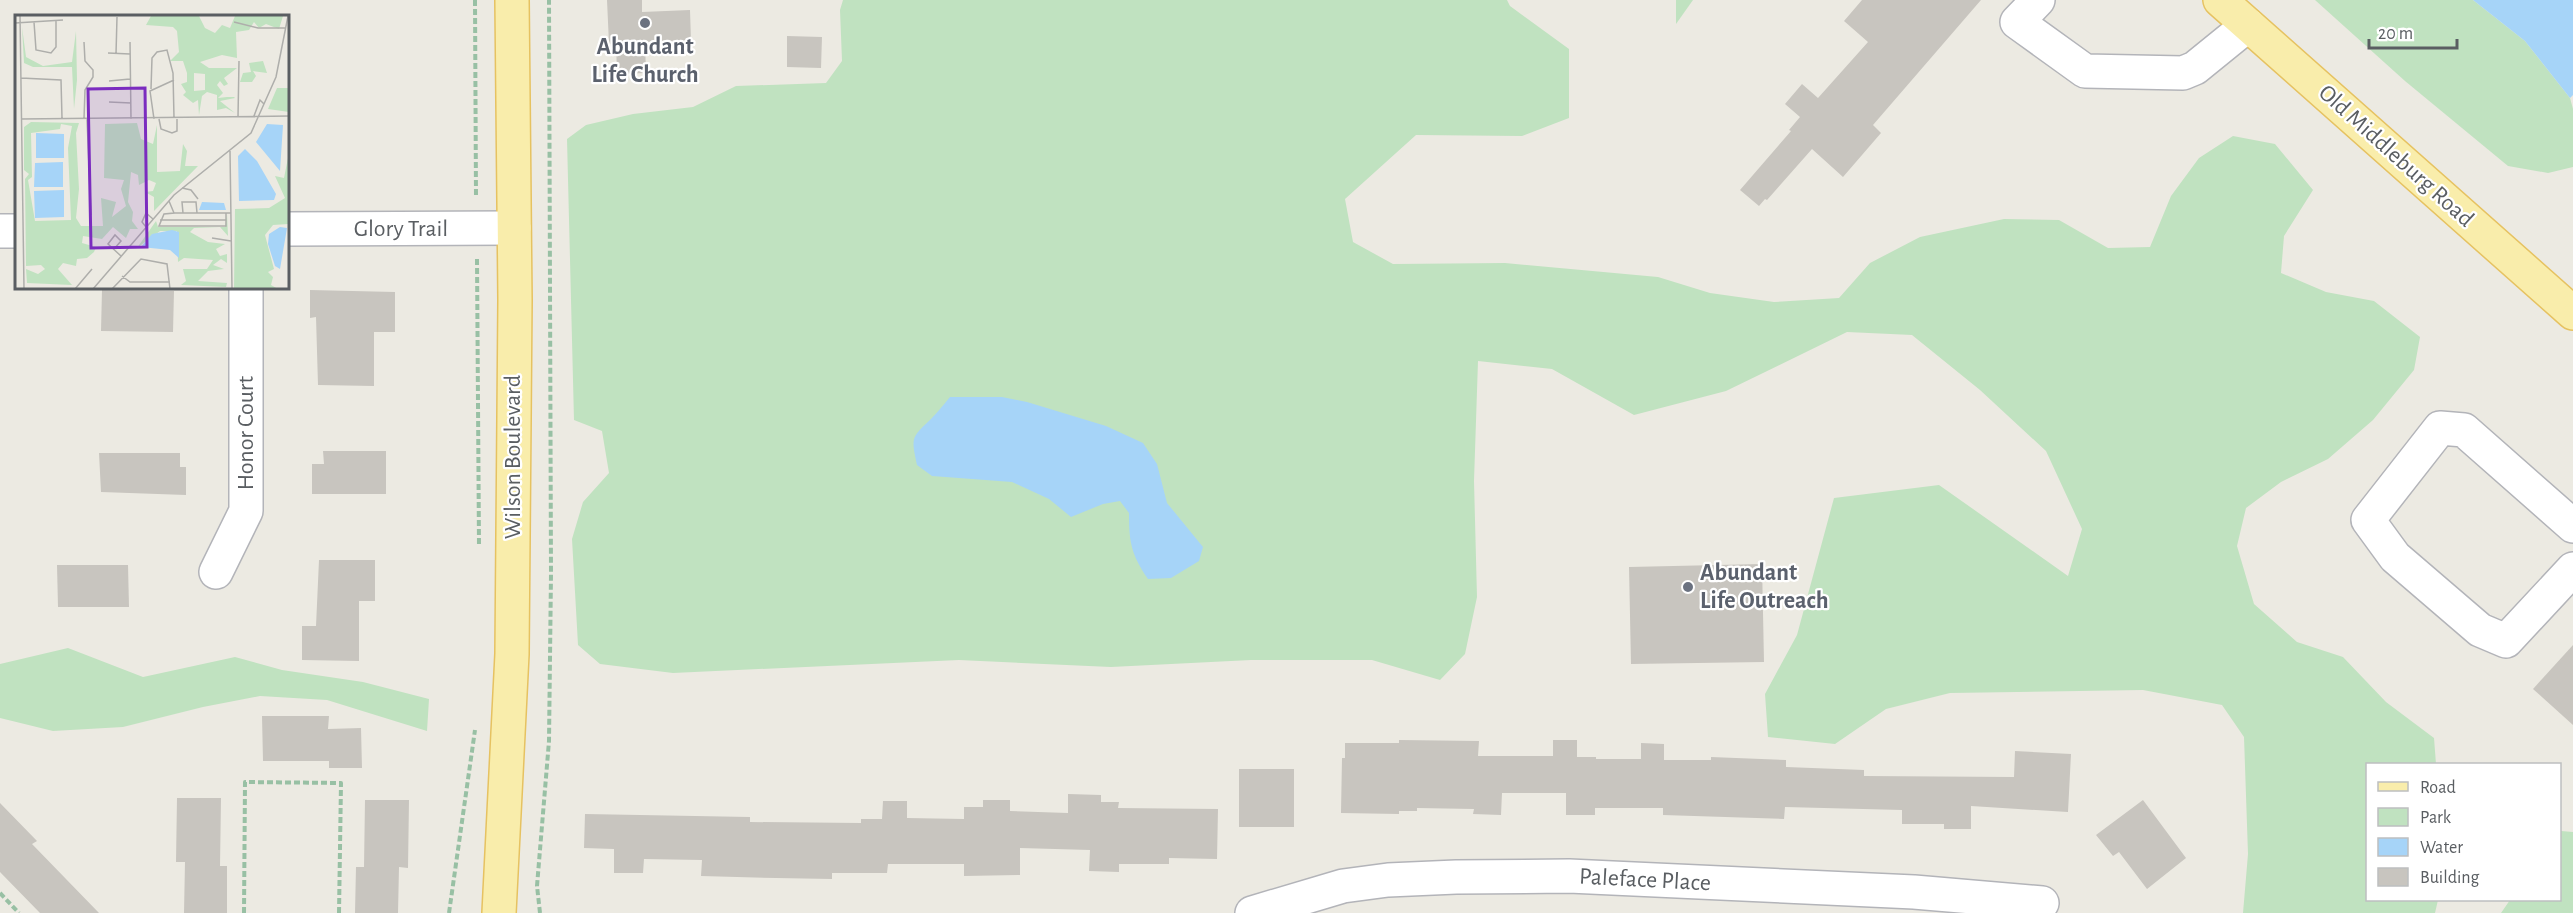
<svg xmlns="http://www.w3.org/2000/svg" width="2573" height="913" font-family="'Alegreya Sans',sans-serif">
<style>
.green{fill:#c0e2c0}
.water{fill:#a6d4f8}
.building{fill:#c8c5bf}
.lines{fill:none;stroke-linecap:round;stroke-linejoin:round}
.minor-casing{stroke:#b3b4b9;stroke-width:36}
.major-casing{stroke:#e6c261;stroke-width:36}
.path{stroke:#98c0a4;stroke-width:4;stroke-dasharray:6 3;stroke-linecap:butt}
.minor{stroke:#fff;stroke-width:33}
.major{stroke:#f9edab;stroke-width:33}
.worship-dot{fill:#6b7280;stroke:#fff;stroke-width:2}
.labels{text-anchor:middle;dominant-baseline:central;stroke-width:4.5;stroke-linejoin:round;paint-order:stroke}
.worship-label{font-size:24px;font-weight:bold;fill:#5b616d;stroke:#fff}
.street-label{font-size:24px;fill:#5a5e62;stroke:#fff}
.inset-road{fill:none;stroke:#aeaeab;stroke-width:1.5}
.view{fill:#7b2cbf;fill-opacity:0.15;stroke:#7b2cbf;stroke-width:3}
.inset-edge{fill:none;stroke:#5a5e62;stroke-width:3}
</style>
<rect width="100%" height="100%" fill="#eceae2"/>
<g class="green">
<path d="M 843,0 L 1507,0 L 1510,6 L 1569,49 L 1569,118 L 1522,136 L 1416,135 L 1345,199 L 1353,242 L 1393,264 L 1505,263 L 1658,277 L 1710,293 L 1774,302 L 1839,298 L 1870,263 L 1920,237 L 2004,219 L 2059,220 L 2108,248 L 2150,247 L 2171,196 L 2199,158 L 2233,136 L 2275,144 L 2313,190 L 2284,236 L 2281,273 L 2326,292 L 2374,301 L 2420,337 L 2414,370 L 2373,420 L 2328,459 L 2281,482 L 2246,508 L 2237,546 L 2254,604 L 2297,642 L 2343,657 L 2386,702 L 2434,738 L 2436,764 L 2368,764 L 2368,900 L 2438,900 L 2435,913 L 2243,913 L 2248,854 L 2244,737 L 2222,705 L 2143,690 L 1950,693 L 1886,709 L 1835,744 L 1768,737 L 1765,694 L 1797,635 L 1834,498 L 1939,485 L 2068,576 L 2082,529 L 2046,451 L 1980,390 L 1912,335 L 1847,332 L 1726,391 L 1634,415 L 1552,369 L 1478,361 L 1474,481 L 1477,597 L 1465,654 L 1440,680 L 1372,660 L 1251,660 L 1111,667 L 959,660 L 673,673 L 600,664 L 578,645 L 572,539 L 583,502 L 609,473 L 602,431 L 574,420 L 567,139 L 586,125 L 633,114 L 693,107 L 736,86 L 826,83 L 842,61 L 840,10 Z"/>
<path d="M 1676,0 L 1693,0 L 1676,24 Z"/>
<path d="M 2315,0 L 2473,0 L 2525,41 L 2570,98 L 2573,109 L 2573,167 L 2548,173 L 2508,166 L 2405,81 Z"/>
<path d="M 68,648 L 143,677 L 235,657 L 282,670 L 363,682 L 429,699 L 427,731 L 327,700 L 260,696 L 203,707 L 123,727 L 53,731 L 0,718 L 0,664 Z"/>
<path d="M 2561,831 L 2573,832 L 2573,913 L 2501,913 L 2510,900 L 2560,900 Z"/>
</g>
<g class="water">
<path d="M 2473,0 L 2573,0 L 2573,95 L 2570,98 L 2525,41 Z"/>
<path d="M 950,397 L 1002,397 L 1027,402 L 1106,426 L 1143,443 L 1157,464 L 1167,503 L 1203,547 L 1199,561 L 1171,578 L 1148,579 C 1131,554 1129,542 1129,513 L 1120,501 L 1103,504 L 1071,517 L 1049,499 L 1012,482 L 932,476 L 917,465 C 911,437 911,438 931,419 C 938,412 944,404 950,397 Z"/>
</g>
<g class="building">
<path d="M 607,0 L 642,0 L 642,12 L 690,10 L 691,41 L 645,43 L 646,73 L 617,74 L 616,43 L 609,44 Z"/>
<path d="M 1862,0 L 1981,0 L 1873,125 L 1881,133 L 1843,177 L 1812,149 L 1767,200 L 1765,199 L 1759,206 L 1740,190 L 1791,131 L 1789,130 L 1800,117 L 1785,104 L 1802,84 L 1818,98 L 1868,42 L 1844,21 Z"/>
<path d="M 787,36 L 822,37 L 821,68 L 787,67 Z"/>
<path d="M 102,290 L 174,291 L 173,332 L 101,331 Z"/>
<path d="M 310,290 L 395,292 L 395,332 L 374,332 L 374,386 L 318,385 L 316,317 L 310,318 Z"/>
<path d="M 323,451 L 386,451 L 386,494 L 312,494 L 312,464 L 324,464 Z"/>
<path d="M 99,453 L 180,453 L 180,467 L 186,467 L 186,495 L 101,492 Z"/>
<path d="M 319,560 L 375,560 L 375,601 L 359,601 L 359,661 L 302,660 L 302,626 L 316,626 Z"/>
<path d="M 1762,564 L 1764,662 L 1631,664 L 1629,567 Z"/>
<path d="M 57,565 L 128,565 L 129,607 L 58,607 Z"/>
<path d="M 2573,645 L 2573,725 L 2533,689 Z"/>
<path d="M 262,716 L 329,716 L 328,729 L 361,728 L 362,768 L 329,768 L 329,761 L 263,761 Z"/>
<path d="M 1399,740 L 1479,741 L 1478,756 L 1553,756 L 1553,740 L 1577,740 L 1577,757 L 1596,757 L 1596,759 L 1641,759 L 1641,743 L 1664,744 L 1664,760 L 1711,760 L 1711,757 L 1786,760 L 1786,767 L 1864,770 L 1864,776 L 2014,777 L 2015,751 L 2071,754 L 2068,812 L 1971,806 L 1971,829 L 1944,829 L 1944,824 L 1902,824 L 1902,810 L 1785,807 L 1784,819 L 1663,815 L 1663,808 L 1595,808 L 1595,815 L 1566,815 L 1566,793 L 1502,793 L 1501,815 L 1473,814 L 1474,809 L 1417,808 L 1417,811 L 1399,811 L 1399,814 L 1341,813 L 1342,758 L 1345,758 L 1345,743 L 1399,743 Z"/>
<rect x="1239" y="769" width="55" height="58"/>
<path d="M 1068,794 L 1101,795 L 1101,802 L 1119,802 L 1118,808 L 1218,809 L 1217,859 L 1169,858 L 1169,864 L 1119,864 L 1119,872 L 1089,871 L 1090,850 L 1020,848 L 1020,875 L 964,876 L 964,864 L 888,864 L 887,873 L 832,873 L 832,879 L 776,878 L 701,876 L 702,860 L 644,859 L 643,873 L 614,873 L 614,849 L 584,848 L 585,814 L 750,817 L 750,822 L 861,823 L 861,819 L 882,819 L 883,801 L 907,801 L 907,818 L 964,819 L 964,807 L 983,807 L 983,800 L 1010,800 L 1010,811 L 1068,813 Z"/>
<path d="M 177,798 L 221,798 L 220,866 L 227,866 L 227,913 L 184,913 L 185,862 L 176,862 Z"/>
<path d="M 365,800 L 409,800 L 408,868 L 399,867 L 398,913 L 355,913 L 356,867 L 364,867 Z"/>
<path d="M 2143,800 L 2186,858 L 2147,889 L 2119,852 L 2113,856 L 2096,835 Z"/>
<path d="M 0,803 L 37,841 L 32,844 L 99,913 L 40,913 L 0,872 Z"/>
</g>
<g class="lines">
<g class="minor-casing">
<g id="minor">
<path d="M 2038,0 L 2017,22 L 2085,71 L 2183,73 L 2195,68 L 2248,25"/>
<path d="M 288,229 L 514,228"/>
<path d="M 0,231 L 16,231"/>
<path d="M 2573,526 L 2464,430 L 2440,428 L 2368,520 L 2395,557 L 2480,630 L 2506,641 L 2573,569"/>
<path d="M 216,572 L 246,511 L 246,288"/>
<path d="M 1252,913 L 1343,886 L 1388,880 L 1456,877 L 1569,876 L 1914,892 L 2042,903"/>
</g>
</g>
<g class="major-casing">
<g id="major">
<path d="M 2220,0 L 2573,313"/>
<path d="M 499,913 L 512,654 L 515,300 L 512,0"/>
</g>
</g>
<g class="path">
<path d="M 475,0 L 476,198"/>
<path d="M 477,259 L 479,546"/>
<path d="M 0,893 L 19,913"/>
<path d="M 244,913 L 245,782 L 341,783 L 339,913"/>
<path d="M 449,913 L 475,730"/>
<path d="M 540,913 L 537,886 L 549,741 L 551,574 L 549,0"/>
</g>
<use href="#minor" class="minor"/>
<use href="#major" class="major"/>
</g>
<g class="worship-dot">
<circle cx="645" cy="23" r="6"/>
<circle cx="1688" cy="587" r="6"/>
</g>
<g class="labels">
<g class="worship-label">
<text x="645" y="47">Abundant<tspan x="645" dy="28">Life Church</tspan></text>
<text x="1700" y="573" text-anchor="start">Abundant<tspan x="1700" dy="28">Life Outreach</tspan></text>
</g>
<g class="street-label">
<text transform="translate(2396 156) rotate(42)">Old Middleburg Road</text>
<text x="401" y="229">Glory Trail</text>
<text transform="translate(246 433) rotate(-90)">Honor Court</text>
<text transform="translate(513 457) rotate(-90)">Wilson Boulevard</text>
<text transform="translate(1645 880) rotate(3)">Paleface Place</text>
</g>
</g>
<g transform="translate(15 15)">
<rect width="274" height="274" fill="#eceae2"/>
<path d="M 136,1 L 184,1 L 190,13 L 200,18 L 207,10 L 215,13 L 220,1 L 268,1 L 264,14 L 251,9 L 244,13 L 239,7 L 234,15 L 221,17 L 222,43 L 207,40 L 185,47 L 194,53 L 222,53 L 209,63 L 213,69 L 209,71 L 205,66 L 202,70 L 208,78 L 203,83 L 212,82 L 219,82 L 220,83 L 205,86 L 220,98 L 211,93 L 202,95 L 202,80 L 192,77 L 187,81 L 184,100 L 183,85 L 178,88 L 168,80 L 171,77 L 166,69 L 172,67 L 172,58 L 168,46 L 155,46 L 164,37 L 162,16 L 158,12 L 131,10 ZM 179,58 L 190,59 L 190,75 L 179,76 ZM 7,12 L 11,42 L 28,51 L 57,47 L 61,16 L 62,65 L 59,94 L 57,52 L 18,52 L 9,48 ZM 248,46 L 252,58 L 238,56 L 241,61 L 237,67 L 225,67 L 228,58 L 236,57 L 234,48 ZM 262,73 L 274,73 L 274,97 L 253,94 ZM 64,108 L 61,118 L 64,174 L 61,203 L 66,211 L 88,211 L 86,183 L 101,187 L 97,202 L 111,191 L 106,174 L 109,165 L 89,163 L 90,109 L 122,108 L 126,124 L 138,129 L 142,110 L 142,157 L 165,156 L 168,129 L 172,136 L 170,151 L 183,151 L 139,196 L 139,182 L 130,177 L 138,176 L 141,168 L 134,165 L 124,170 L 123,160 L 116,157 L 113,187 L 118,197 L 117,206 L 123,214 L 115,214 L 111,223 L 98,212 L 87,224 L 68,221 L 67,228 L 81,232 L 79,237 L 72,243 L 62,244 L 61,251 L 48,248 L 43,254 L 57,270 L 12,268 L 11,254 L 23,259 L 30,254 L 26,250 L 11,251 L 10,164 L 14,159 L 9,155 L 9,112 L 16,107 ZM 46,109 L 57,111 L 53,133 L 56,205 L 20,206 L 13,165 L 17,162 L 16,118 L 45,114 ZM 274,138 L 274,209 L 258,210 L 250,220 L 259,254 L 253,257 L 258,262 L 256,270 L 263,274 L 219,274 L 220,194 L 254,193 L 270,183 L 260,161 L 269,163 ZM 212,199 L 213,221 L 205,212 L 179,213 L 175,217 L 193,227 L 210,229 L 201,234 L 205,241 L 212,239 L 212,248 L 206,244 L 198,250 L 209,254 L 193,256 L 183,266 L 212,268 L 211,272 L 166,270 L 171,266 L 168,254 L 192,254 L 198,245 L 169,243 L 163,247 L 162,216 L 145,216 L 122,233 L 141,206 L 143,212 L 210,212 Z" fill="#c0e2c0" fill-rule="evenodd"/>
<path d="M 252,109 L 268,110 L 265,156 L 241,127 ZM 21,118 L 49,119 L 49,143 L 21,143 ZM 230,134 L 242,146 L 261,179 L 259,185 L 224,186 L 223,141 ZM 48,147 L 48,172 L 19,172 L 20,148 ZM 49,175 L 49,202 L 20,203 L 19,176 ZM 187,187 L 209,188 L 211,195 L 184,195 ZM 265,212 L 272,213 L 265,254 L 260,251 L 253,229 L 254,219 ZM 157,215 L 164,217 L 164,243 L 155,235 L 126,232 L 137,219 Z" fill="#a6d4f8"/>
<path class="inset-road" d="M 5,1 L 9,274M 19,7 L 21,35 L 36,38 L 41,32 L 41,5M 219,7 L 243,13 L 270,13M 0,8 L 48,5M 69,27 L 70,46 L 78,55 L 78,62 L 70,75 L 69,104M 115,27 L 116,104M 93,38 L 115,39M 101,39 L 102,2M 6,63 L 46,65 L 47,103M 94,66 L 115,64M 136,74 L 137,43 L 142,37 L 152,35 L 158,58 L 159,103M 94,87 L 116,88M 239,101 L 245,85 L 249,89M 223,102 L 224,46M 6,104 L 275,101M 72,104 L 76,200M 139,104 L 135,76 L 159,65M 144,104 L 146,114 L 157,118 L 162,116 L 162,104M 215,136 L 217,274M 167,173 L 176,175 L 183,184M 154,186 L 159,198 L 149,199 L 144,211 L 211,211 L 211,198 L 216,198M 159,198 L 211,198M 168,198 L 167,187 L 181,187 L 182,198M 145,205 L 211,205M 131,212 L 127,207 L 131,198 L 138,204M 197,223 L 216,226M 99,234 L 106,226 L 100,220 L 93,229 L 106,241M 107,261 L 115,267 L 155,267M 60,274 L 77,254M 78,274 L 159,180 L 236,118 L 261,62 L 273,1M 97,274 L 126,244 L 152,249 L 155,274"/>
<path class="view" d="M 130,73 L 132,232 L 76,233 L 73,74 Z"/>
<rect width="274" height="274" class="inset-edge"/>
</g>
<rect x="2366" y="763" width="195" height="138" fill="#ffffff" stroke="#bdbfc0" stroke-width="1.5"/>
<rect x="2378" y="782" width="30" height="9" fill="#f9edab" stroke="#bdbfc0" stroke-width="1.5"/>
<text x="2420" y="793" font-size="18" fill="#5a5e62">Road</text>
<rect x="2378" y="808" width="30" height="18" fill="#c0e2c0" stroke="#bdbfc0" stroke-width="1.5"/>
<text x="2420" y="823" font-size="18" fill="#5a5e62">Park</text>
<rect x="2378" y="838" width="30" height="18" fill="#a6d4f8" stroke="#bdbfc0" stroke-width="1.5"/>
<text x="2420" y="853" font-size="18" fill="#5a5e62">Water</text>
<rect x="2378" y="868" width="30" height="18" fill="#c8c5bf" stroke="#bdbfc0" stroke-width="1.5"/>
<text x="2420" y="883" font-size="18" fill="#5a5e62">Building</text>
<path d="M2369 39v9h88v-9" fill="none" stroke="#5a5e62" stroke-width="3"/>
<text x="2378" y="39" font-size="18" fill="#5a5e62" stroke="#ffffff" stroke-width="4.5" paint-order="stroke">20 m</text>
</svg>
